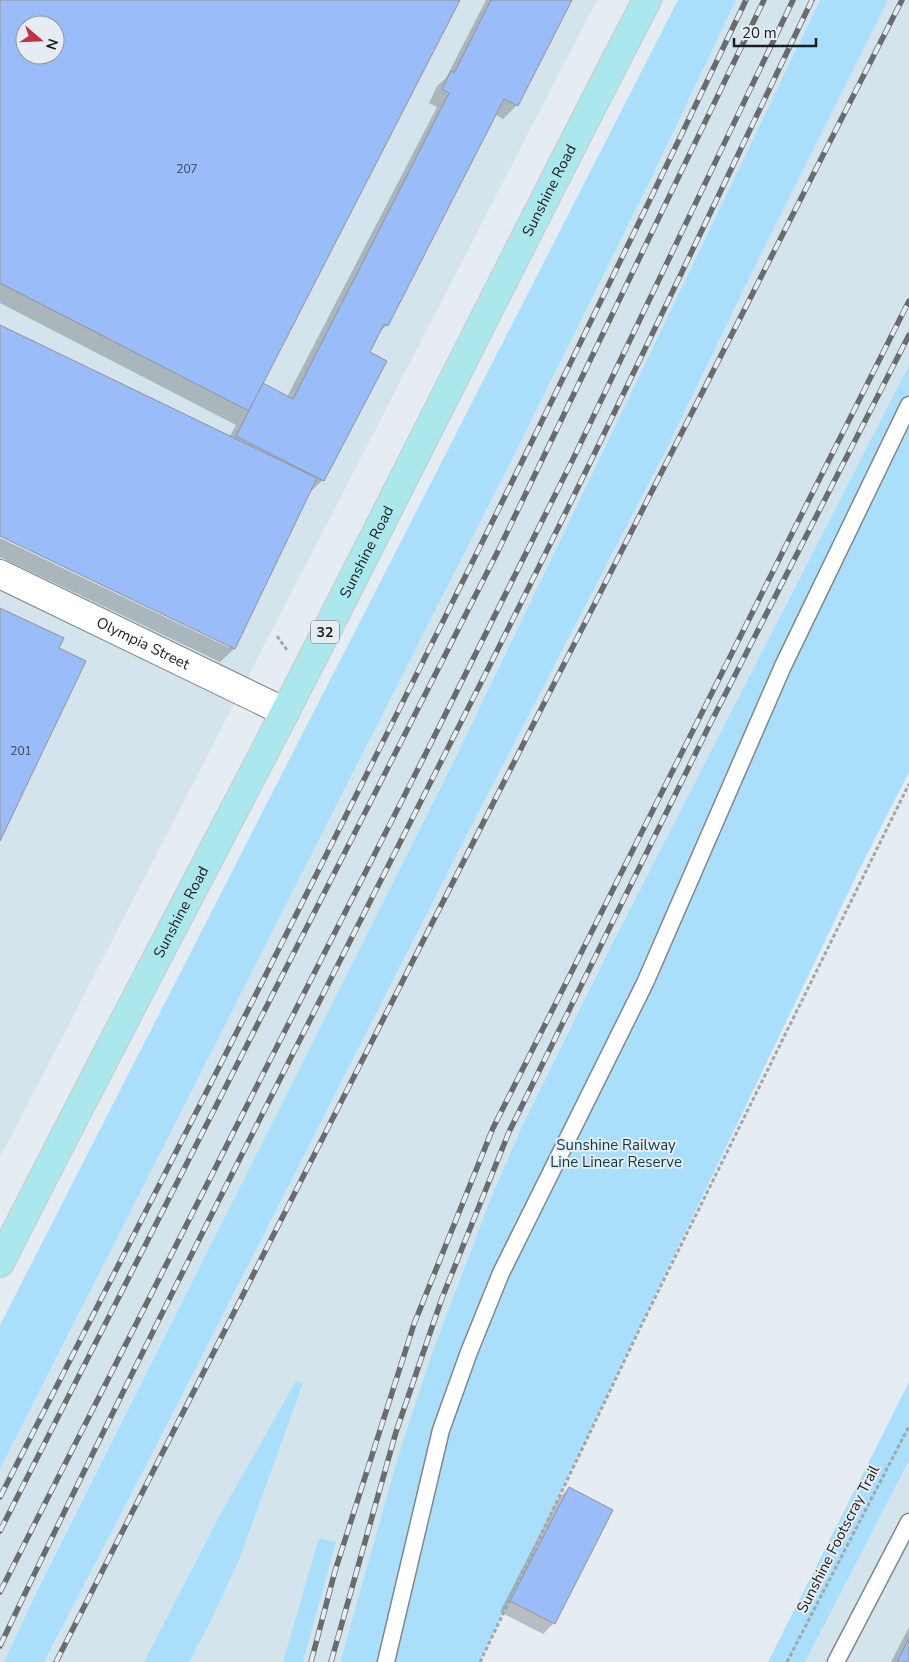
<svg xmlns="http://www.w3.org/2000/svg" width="909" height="1662" font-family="'Nunito Sans',sans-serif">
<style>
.built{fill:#d4e4ec;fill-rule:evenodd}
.green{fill:#aadffb}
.shadow{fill:#0003;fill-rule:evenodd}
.building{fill:#9abdfa;stroke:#8f9399;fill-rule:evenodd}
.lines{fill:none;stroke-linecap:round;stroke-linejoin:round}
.service-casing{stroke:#80878b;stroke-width:19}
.minor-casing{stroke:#80878b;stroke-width:30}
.primary-casing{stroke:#c8c9c9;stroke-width:30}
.path{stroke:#a1a6aa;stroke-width:3;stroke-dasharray:4 2.5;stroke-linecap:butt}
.service{stroke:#fff;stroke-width:16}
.minor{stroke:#fff;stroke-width:28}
.primary{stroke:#aae8ed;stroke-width:28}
.rail-casing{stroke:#686c6f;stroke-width:5.5}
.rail{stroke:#e6edf2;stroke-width:4;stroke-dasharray:11;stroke-linecap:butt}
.labels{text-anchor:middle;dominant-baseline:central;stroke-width:4;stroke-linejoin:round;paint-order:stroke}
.number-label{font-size:12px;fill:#3a4455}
.shield{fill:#e6edf2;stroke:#575b5e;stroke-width:1}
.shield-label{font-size:14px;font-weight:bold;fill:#1a1c1e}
.street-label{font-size:15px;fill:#1a1c1e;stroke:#e6edf2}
.park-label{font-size:15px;fill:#08384c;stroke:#e6edf2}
</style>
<rect width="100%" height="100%" fill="#e6edf2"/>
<g class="built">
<path d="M 0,0 L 597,0 L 0,1158 ZM 25,25 L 55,25 L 55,55 L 25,55 Z"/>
<path d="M 736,0 L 820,0 L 453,763 L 39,1587 L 4,1662 L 0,1662 L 0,1469 L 510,463 L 651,179 Z"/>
<path d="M 888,0 L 909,0 L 909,365 L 610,948 L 524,1122 L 492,1195 L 431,1356 L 400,1450 L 340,1662 L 44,1662 L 168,1423 L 476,817 L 667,448 L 759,258 Z"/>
<path d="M 909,1462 L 909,1662 L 805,1662 Z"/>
</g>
<g class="green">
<path d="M 678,0 L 736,0 L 651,179 L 510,463 L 0,1469 L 0,1325 Z"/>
<path d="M 820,0 L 888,0 L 759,258 L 667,448 L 476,817 L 168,1423 L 44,1662 L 4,1662 L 39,1587 L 453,763 Z"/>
<path d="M 909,365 L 909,772 L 858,872 L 479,1662 L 340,1662 L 400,1450 L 431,1356 L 492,1195 L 524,1122 L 610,948 Z"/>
<path d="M 296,1381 L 303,1383 L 239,1560 L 211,1620 L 189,1662 L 144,1662 L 221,1513 Z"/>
<path d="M 909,1382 L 909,1461 L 805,1662 L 768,1662 Z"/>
<path d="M 319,1538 L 336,1542 L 303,1662 L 283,1662 Z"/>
</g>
<g class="shadow">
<path d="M 0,0 L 458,0 L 261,384 L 287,397 L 437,107 L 429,103 L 437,86 L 446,78 L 486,0 L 570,0 L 517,105 L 503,119 L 495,114 L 387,325 L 378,333 L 368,353 L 323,480 L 308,494 L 234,649 L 220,662 L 0,557 L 0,538 L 230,648 L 230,646 L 0,535 L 0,326 L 230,436 L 236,425 L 0,303 ZM 25,25 L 55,25 L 55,55 L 25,55 Z"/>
<path d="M 569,1488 L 554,1623 L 543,1634 L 500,1612 L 558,1499 Z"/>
<path d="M 909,1627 L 909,1662 L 891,1662 Z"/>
</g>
<g class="building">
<path d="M 0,0 L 460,0 L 249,411 L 0,283 ZM 25,25 L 55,25 L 55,55 L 25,55 Z"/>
<path d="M 491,0 L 572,0 L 518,106 L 504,99 L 388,326 L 384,324 L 370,352 L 387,361 L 324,481 L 236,436 L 263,383 L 293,399 L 449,93 L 442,89 L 451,71 L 454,73 Z"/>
<path d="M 0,325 L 317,478 L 235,649 L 0,536 Z"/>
<path d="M 0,608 L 64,638 L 59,648 L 86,661 L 0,841 Z"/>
<path d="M 569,1487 L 613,1510 L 555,1624 L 510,1601 Z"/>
<path d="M 909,1638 L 909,1662 L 897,1662 Z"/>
</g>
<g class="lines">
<g class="service-casing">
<g id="service">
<path d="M 386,1662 L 441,1430 L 469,1352 L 501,1273 L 645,983 L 783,666 L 909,405"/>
<path d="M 836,1662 L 909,1522"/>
</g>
</g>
<g class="minor-casing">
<g id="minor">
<path id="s1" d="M 0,574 L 285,712"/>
</g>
</g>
<g class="primary-casing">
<g id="primary">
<path id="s2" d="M 0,1263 C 93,1078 190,896 285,712 C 407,475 524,236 647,0"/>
</g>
</g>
<g class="path">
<path d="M 277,636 L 287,650"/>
<path d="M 480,1662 L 642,1324 L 909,784"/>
<path d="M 787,1662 L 909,1426"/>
</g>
<use href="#service" class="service"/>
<use href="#minor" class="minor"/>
<use href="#primary" class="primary"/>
<g class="rail-casing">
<g id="rail">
<path d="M 0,1497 C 254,1001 506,503 746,0"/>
<path d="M 0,1531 L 498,551 L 764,0"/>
<path d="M 0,1592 L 425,755 L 573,459 L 793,0"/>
<path d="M 0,1646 C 146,1338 303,1035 457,730 C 580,489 695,244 812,0"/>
<path d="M 56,1662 L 902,0"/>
<path d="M 311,1662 L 335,1571 L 414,1324 L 493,1128 L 909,301"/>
<path d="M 331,1662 L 396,1432 L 442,1298 L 509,1132 L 710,724 L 909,335"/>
</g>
</g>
<use href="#rail" class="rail"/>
</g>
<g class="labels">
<g class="number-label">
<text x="187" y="169">207</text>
<text x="21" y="751">201</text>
</g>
<rect class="shield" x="311" y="620.5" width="28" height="23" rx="4"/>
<g class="shield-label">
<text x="325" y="632">32</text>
</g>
<g class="street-label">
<text stroke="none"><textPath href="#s2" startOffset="1205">Sunshine Road</textPath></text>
<text stroke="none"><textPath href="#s2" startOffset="800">Sunshine Road</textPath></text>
<text stroke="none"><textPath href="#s1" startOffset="159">Olympia Street</textPath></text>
<text stroke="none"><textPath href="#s2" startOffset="395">Sunshine Road</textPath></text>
<text transform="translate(838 1539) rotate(-63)">Sunshine Footscray Trail</text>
</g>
<g class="park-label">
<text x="616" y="1145">Sunshine Railway<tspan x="616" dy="17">Line Linear Reserve</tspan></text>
</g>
</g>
<g transform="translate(40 40) rotate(109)"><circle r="24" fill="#e6edf2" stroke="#94999d"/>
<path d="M0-4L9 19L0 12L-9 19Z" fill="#c13144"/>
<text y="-8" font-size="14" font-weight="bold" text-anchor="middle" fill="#1a1c1e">N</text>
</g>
<path d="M734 38v8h82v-8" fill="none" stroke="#1a1c1e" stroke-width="2.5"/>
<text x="742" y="38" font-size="15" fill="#1a1c1e" stroke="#e6edf2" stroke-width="4" paint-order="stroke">20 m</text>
</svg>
